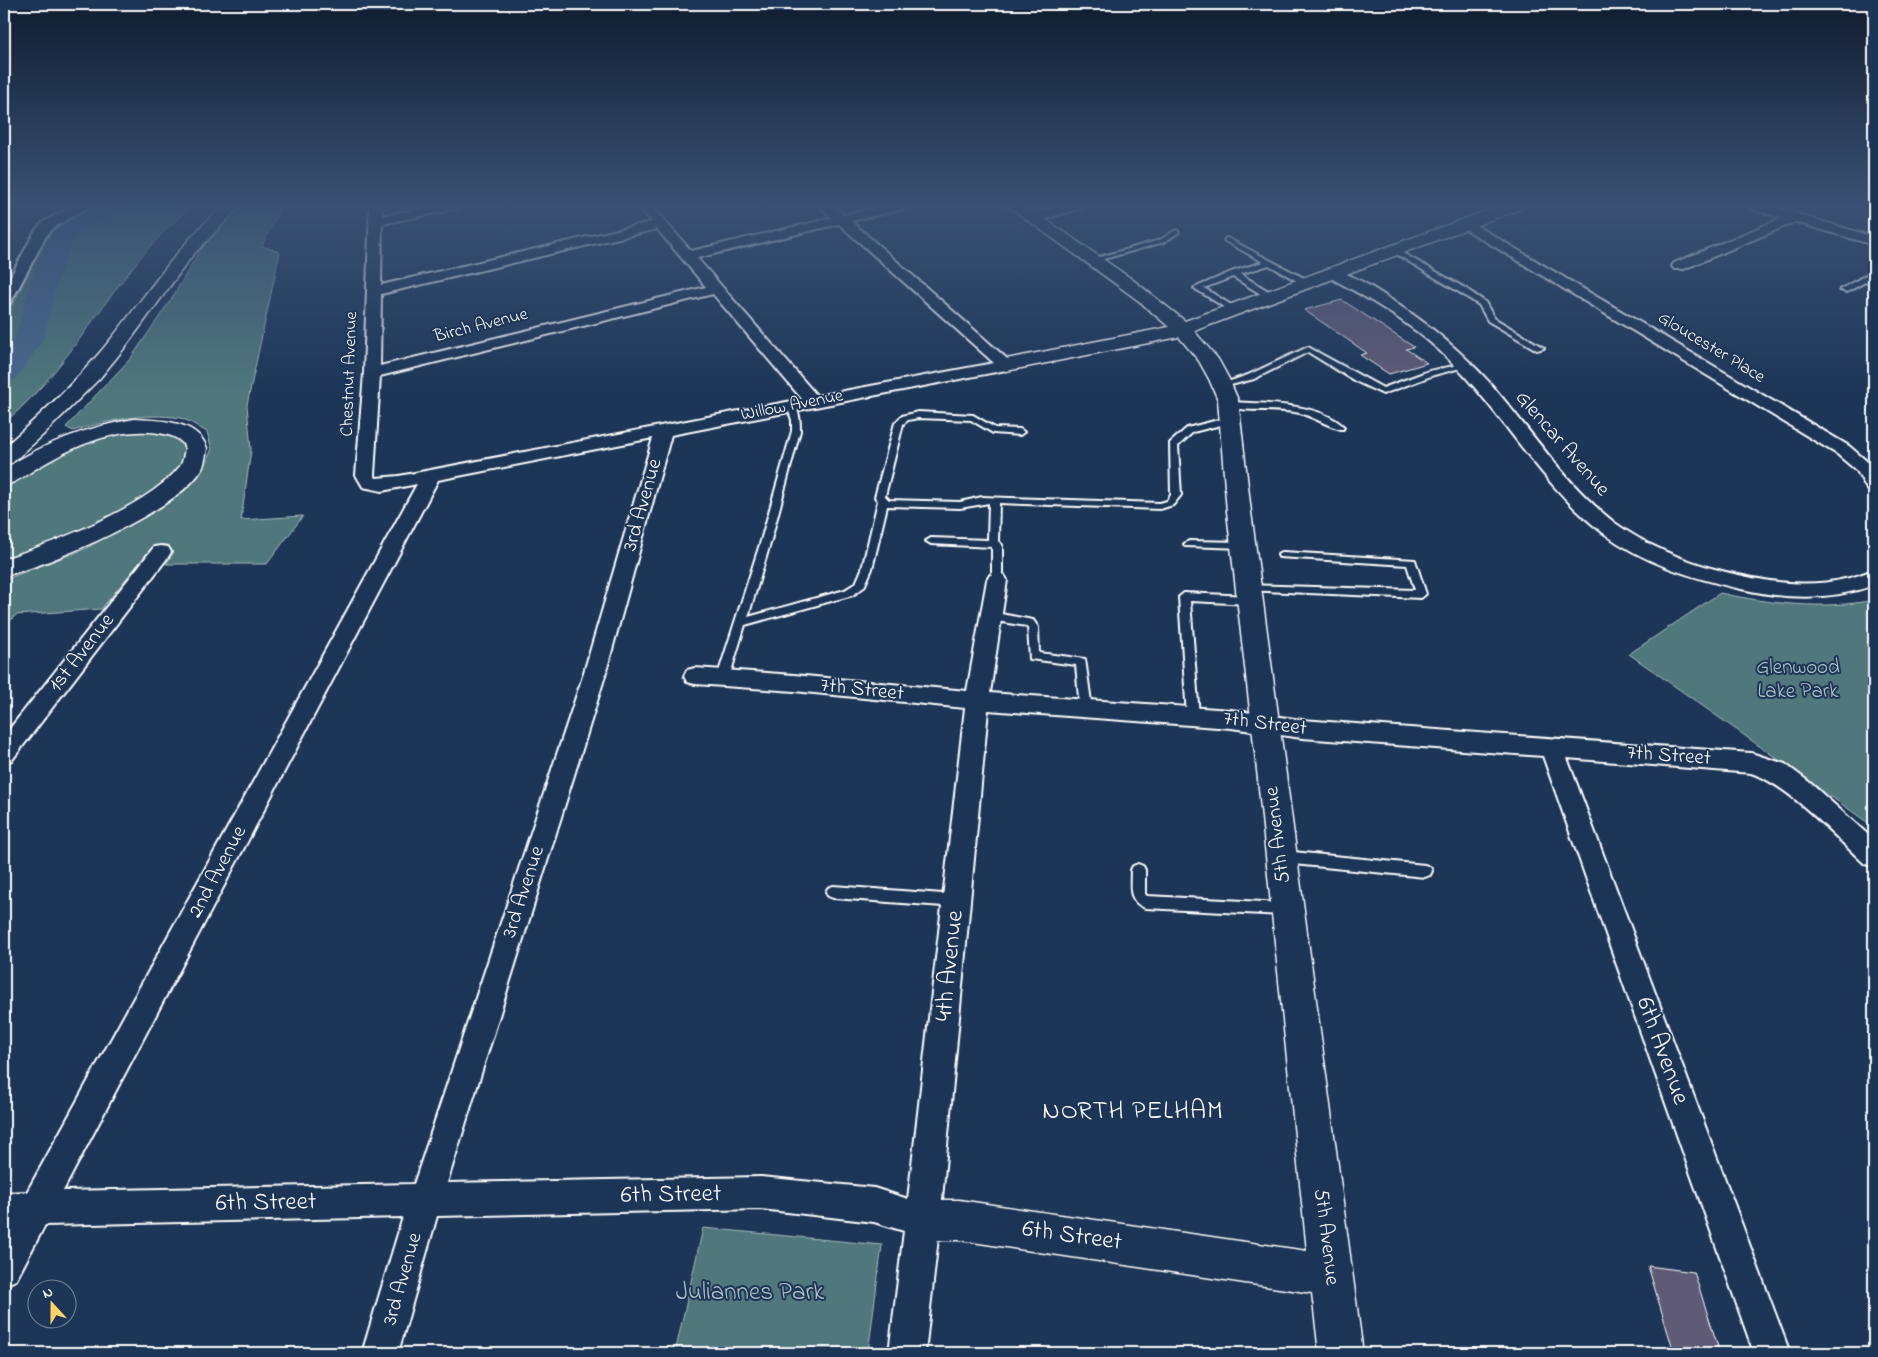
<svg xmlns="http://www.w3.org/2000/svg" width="1878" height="1357" font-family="'Indie Flower',sans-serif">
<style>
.green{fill:#4f777b;stroke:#a7bbbd}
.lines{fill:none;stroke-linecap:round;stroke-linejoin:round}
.river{fill:#48678d;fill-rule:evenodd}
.building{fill:#5e5a76;stroke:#fff}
.lane-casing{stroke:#fff;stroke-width:4}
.street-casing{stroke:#fff;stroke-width:4}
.secondary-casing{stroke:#fff;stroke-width:3}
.highway-casing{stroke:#fff;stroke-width:3}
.lane{fill:#1d3557;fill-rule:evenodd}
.street{fill:#1d3557;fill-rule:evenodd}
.secondary{fill:#1d3557;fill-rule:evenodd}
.highway{fill:#1d3557;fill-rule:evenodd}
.labels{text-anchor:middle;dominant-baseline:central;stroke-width:4;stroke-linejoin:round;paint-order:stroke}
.far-street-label{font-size:18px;fill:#fff;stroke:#1d3557}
.street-label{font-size:21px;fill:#fff;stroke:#1d3557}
.park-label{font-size:21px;fill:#b0c2c4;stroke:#1d3557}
.near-street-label{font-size:25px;fill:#fff;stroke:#1d3557}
.near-park-label{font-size:25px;fill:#b0c2c4;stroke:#1d3557}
.near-neighbourhood-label{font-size:26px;letter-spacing:1px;fill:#fff;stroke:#1d3557}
</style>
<rect width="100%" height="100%" fill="#1d3557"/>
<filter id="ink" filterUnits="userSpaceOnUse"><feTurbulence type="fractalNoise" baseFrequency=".02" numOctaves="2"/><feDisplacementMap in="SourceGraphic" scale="10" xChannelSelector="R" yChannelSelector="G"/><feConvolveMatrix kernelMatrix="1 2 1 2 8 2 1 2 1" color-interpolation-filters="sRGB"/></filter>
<g filter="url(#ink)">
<g class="green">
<path d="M 92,205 L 194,205 C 117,265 79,361 4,423 L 4,324 L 47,233 L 55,225 Z"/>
<path d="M 239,205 L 281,205 L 262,246 L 280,252 L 247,405 L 251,450 L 241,520 L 303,516 L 267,564 L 166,564 L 173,554 L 162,549 L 151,549 L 101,609 L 16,615 L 4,627 L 4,580 L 85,549 L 164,505 L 203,468 L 212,449 L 207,432 C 199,428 189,420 180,418 C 144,412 106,421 73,431 L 66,427 L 131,358 L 172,298 L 199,252 L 232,210 Z"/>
<path d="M 159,431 L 174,438 L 185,449 C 184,461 181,470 172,479 C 158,492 140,501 123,510 C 86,530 45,549 4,560 L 4,488 C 28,470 54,450 83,441 C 108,434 133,432 159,431 Z"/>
<path d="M 1720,593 C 1771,604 1822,610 1874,600 L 1874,827 L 1629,654 Z"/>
<path d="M 703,1228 L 882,1245 L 868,1353 L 675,1353 Z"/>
</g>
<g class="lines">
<path class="river" d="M 94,205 L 123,205 L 119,210 L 73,238 L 58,278 L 44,338 L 15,380 L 4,383 L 4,354 L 16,337 L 32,278 L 50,234 L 53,229 Z"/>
</g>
<g class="building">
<path d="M 1342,300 L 1414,347 L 1406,349 L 1427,363 L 1389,374 L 1360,355 L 1367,353 L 1304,310 Z"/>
<path d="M 1648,1266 L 1694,1272 L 1720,1353 L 1674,1353 Z"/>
</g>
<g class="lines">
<g class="lane-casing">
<g id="lane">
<path d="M 1176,230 L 1179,232 L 1178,233 L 1164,242 L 1093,262 L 1089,260 L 1160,240 Z"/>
<path d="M 1227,238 L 1310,281 L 1311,283 L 1304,285 L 1269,265 L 1240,274 L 1275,295 L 1275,299 L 1269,299 L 1233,277 L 1204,288 L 1239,310 L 1232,312 L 1194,288 L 1231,272 L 1263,262 L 1225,241 L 1224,240 Z"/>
<path d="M 1393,250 L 1397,250 L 1465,288 L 1485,302 L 1494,318 L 1544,348 L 1537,350 L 1488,321 L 1479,305 L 1459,292 L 1393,252 Z"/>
<path d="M 1871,272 L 1874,272 L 1874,277 L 1847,292 L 1840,290 Z"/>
<path d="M 1308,347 L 1383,388 L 1429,371 L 1464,364 L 1468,366 L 1434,375 L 1383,394 L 1355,381 L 1308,352 L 1254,379 L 1223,387 L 1219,385 L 1248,375 Z"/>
<path d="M 1229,402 C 1262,404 1319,402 1344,427 L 1343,429 C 1336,430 1311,416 1300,413 C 1275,408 1250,412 1226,407 L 1225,405 Z"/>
<path d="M 791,403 C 800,408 800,422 800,431 L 770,544 L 748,617 L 845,590 L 856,583 L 862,569 L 878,501 L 875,497 L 895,423 L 902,416 L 918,412 L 973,415 L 995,428 L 1020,429 L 1024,432 L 1020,435 L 993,433 L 971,420 L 918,418 L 908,420 L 903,424 L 885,496 L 889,500 L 960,502 L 982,497 L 1160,503 L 1167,501 L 1171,495 L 1170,443 L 1187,428 L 1230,417 L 1234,420 L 1233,422 L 1193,432 L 1178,446 L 1181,495 L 1173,505 L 1160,509 L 999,503 L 998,541 L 1002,545 L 1002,580 L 997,583 L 992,580 L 992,547 L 931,544 L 926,541 L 931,538 L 988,540 L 989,503 L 960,508 L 887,506 L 872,569 L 864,587 L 853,595 L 745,625 L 729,678 L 723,682 L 717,678 L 760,544 L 792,431 L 792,420 L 787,406 Z"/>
<path d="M 1189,541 L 1243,542 L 1248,545 L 1243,548 L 1185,546 L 1184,544 Z"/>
<path d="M 1283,552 L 1415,560 L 1426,594 L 1421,598 L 1244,590 L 1243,588 L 1244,586 L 1248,585 L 1415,590 L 1407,565 L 1279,557 L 1278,555 L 1279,553 Z"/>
<path d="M 1184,593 L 1250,596 L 1255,600 L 1250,604 L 1190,601 L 1199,716 L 1197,719 L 1189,719 L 1187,716 L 1179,597 Z"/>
<path d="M 990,612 L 1033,620 L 1038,627 L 1039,653 L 1085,659 L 1092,709 L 1090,712 L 1082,712 L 1080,709 L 1076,665 L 1030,659 L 1028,628 L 1026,626 L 986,619 L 985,616 L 986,613 Z"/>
<path d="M 1283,851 L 1425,865 L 1430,867 L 1432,871 L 1430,875 L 1425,877 L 1283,863 L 1278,861 L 1276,857 L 1278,853 Z"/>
<path d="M 1138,864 L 1143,866 L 1145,870 L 1145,894 L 1147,896 L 1285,903 L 1290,905 L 1292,909 L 1290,913 L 1285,915 L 1145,908 C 1127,901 1131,886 1131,870 L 1133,866 Z"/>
<path d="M 833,886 L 957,895 L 962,897 L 964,901 L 962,905 L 957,907 L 833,898 L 828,896 L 826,892 L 828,888 Z"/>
</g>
</g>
<g class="street-casing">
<g id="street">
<path d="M 75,205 L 91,205 L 53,228 L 46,236 L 11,302 L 9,305 L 4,306 L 4,289 L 35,231 L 43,222 Z"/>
<path d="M 370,205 L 382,205 L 382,216 L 437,205 L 463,205 L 456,209 L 382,224 L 381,285 L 652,222 L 638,205 L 651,205 L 691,251 L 832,218 L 819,205 L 833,205 L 844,215 L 887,205 L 909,205 L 908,208 L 851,221 L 1014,365 L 1012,368 L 1006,370 L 671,435 L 604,679 L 447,1183 L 761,1177 L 874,1188 L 908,1199 L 965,708 L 794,691 L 695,684 L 687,682 L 684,676 L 687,670 L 695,668 L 794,675 L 967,691 L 987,580 L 990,575 L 997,573 L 1004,575 L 1007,580 L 990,693 L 1231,710 L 1302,720 L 1751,753 L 1785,764 L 1809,782 L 1874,840 L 1874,867 L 1865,864 C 1834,836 1789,785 1751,773 L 1567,758 L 1790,1353 L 1754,1353 L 1543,756 L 1302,738 L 1231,728 L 988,710 L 940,1220 L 925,1353 L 889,1353 L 904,1231 L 874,1222 L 761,1209 L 437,1216 L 398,1353 L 362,1353 L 403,1217 L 45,1225 L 16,1280 L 4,1285 L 4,1234 L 9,1225 L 4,1225 L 4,1193 L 27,1192 L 417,484 L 382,491 L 363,487 L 356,475 L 364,373 ZM 839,224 L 994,363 L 817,396 L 697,258 ZM 657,229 L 706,287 L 380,366 L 381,294 ZM 713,294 L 802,399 L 399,476 L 376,478 L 374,475 L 380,376 ZM 653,438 L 582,679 L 414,1184 L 63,1191 L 438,480 Z"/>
<path d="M 1063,205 L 1084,205 L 1082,208 L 1033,222 L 1026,218 L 1028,215 Z"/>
<path d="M 1747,205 L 1767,205 L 1874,237 L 1874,245 L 1795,222 L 1684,269 L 1674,269 L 1672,266 L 1674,263 L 1782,218 L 1748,208 Z"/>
<path d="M 1467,220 L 1849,446 L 1870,464 L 1874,470 L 1874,491 L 1867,489 L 1857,471 L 1837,454 L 1462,227 L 1460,224 Z"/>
<path d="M 1334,270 C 1356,275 1384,295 1403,308 C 1435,329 1463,354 1489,382 C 1530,429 1565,484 1615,523 C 1647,546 1684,561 1722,571 C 1761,581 1805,589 1845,579 C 1855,577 1864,573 1874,570 L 1874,585 C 1831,601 1785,599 1741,589 C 1692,578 1643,563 1602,532 C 1537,482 1499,405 1439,350 C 1406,320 1368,298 1329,277 L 1327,274 L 1329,271 Z"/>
<path d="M 161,546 L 168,547 L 171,552 L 168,557 L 12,760 L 4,762 L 4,736 L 154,547 Z"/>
</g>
</g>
<g class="secondary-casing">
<path id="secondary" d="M 1007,205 L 1025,205 L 1133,280 L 1185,321 L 1502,205 L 1525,205 L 1523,208 L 1194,331 L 1218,359 L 1229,379 L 1238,400 L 1251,512 L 1363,1353 L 1319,1353 L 1312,1293 L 959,1240 L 923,1240 L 909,1234 L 903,1220 L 909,1206 L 923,1200 L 959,1200 L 1307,1251 L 1258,779 L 1227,512 L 1218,400 L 1209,379 L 1199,361 L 1179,337 L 1006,371 L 999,369 L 996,365 L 999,361 L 1006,359 L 1169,327 L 1139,301 Z"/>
</g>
<g class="highway-casing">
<g id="highway">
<path d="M 224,205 L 241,205 L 192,256 L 126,346 L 100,378 L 42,436 L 12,463 L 4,465 L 4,447 C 42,414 79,379 111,339 C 148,293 179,244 224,205 Z"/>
<path d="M 134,419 C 159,420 197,420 207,448 C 206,454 205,461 203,467 C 183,509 49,565 4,576 L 4,559 C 51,544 150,506 180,466 C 183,462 184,454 185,448 C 182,439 173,436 164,434 C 124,425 78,444 44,464 C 31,471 18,482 4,486 L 4,469 C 44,443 87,427 134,419 Z"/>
</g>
</g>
<use href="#lane" class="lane"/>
<use href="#street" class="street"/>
<use href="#secondary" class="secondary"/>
<use href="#highway" class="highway"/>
</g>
</g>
<linearGradient id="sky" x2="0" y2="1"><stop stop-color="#101d30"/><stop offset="0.52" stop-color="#3a5174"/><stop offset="1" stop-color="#3a5174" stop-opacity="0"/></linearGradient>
<rect width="1878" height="395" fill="url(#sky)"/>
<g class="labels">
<g class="far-street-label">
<text transform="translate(481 326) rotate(-14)">Birch Avenue</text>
<text transform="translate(1711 348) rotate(31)">Gloucester Place</text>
<text transform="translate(350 374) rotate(-88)">Chestnut Avenue</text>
<text transform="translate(792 406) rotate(-11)">Willow Avenue</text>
</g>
<g class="street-label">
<text transform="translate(1562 444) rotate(49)">Glencar Avenue</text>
<text transform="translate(643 505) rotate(-74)">3rd Avenue</text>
<text transform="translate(82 653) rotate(-52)">1st Avenue</text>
<text transform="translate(862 690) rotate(6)">7th Street</text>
<text transform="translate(1265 724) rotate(7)">7th Street</text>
<text transform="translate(1669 756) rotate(4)">7th Street</text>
<text transform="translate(1278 835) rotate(-97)">5th Avenue</text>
<text transform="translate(218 872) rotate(-62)">2nd Avenue</text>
<text transform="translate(524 892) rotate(-72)">3rd Avenue</text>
<text transform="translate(1326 1237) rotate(83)">5th Avenue</text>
<text transform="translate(403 1279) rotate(-74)">3rd Avenue</text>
</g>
<g class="park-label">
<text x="1798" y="668">Glenwood<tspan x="1798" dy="24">Lake Park</tspan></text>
</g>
<g class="near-street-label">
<text transform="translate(950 966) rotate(-84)">4th Avenue</text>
<text transform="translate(1662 1051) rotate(70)">6th Avenue</text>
<text transform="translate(671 1195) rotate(-1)">6th Street</text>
<text transform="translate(266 1203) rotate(-1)">6th Street</text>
<text transform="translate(1072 1236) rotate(8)">6th Street</text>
</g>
<g class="near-park-label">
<text x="750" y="1293">Juliannes Park</text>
</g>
<g class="near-neighbourhood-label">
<text x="1133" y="1112">NORTH PELHAM</text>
</g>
</g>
<rect width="1878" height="1357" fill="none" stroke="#1d3557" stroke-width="20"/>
<rect x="10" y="10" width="1858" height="1337" fill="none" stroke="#fff" stroke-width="2" filter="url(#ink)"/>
<g transform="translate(52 1304) rotate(339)"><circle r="24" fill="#1d3557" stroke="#77869a"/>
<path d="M0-4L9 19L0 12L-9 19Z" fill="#ffd166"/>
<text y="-8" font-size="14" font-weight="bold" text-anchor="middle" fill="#ffffff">N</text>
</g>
</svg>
